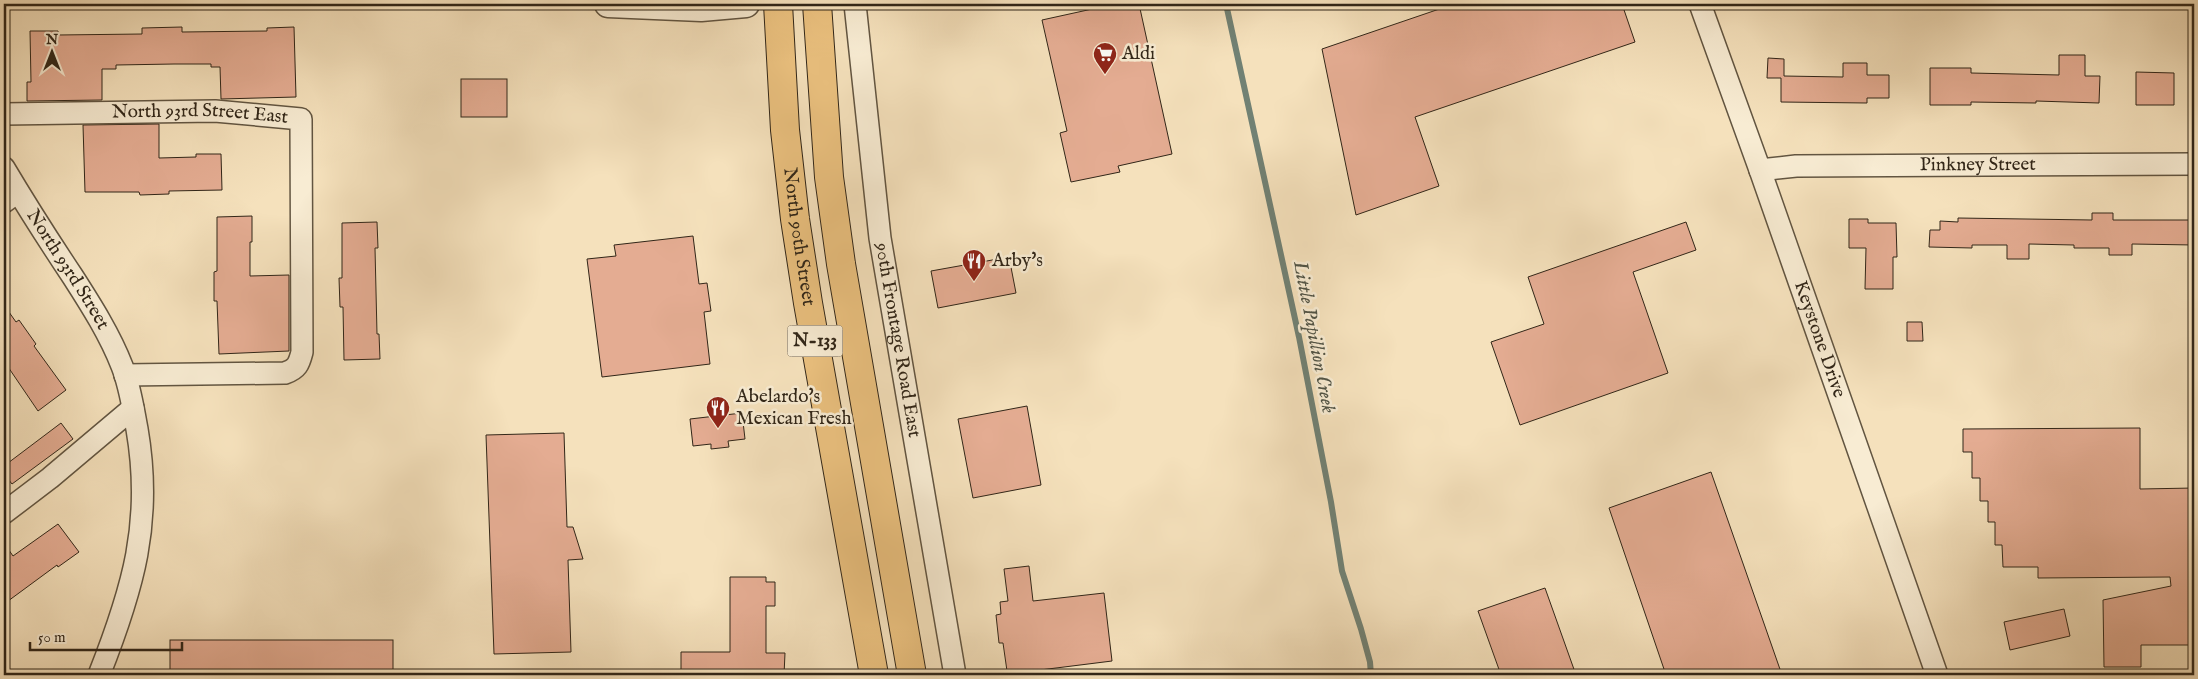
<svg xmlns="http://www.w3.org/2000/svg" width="2198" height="679" font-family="'IM FELL English',serif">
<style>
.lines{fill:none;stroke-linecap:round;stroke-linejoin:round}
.stream{stroke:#718174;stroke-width:6}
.building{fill:#e4ac92;stroke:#312618}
.minor-casing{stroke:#625541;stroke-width:24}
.tertiary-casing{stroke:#625541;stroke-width:29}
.primary-casing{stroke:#312618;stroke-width:30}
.minor{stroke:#f8ecd3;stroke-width:21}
.tertiary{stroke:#f8ecd3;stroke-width:26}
.primary{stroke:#eac07e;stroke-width:28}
.labels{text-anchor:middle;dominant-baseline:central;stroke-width:5;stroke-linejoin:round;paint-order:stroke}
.shield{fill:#f8ecd3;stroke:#6d6150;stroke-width:1}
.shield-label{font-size:18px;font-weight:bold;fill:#312618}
.poi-label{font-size:19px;fill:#312618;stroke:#f8ecd3;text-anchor:start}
.street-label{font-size:19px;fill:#312618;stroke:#f8ecd3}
.water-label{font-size:20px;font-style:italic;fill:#515446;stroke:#f8ecd3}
</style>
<rect width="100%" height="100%" fill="#f5e1bc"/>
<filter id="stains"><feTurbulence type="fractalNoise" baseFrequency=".004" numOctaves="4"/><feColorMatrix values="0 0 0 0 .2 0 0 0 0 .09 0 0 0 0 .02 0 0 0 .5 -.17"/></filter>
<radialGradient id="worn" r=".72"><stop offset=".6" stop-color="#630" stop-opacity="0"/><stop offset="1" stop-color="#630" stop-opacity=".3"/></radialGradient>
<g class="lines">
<path class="stream" d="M 1226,4 L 1299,337 L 1331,502 L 1342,571 L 1361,629 L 1370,662 L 1371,675"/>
</g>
<g class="building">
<path d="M 1115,4 L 1139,4 L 1172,154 L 1118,166 L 1120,172 L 1071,182 L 1060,133 L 1067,131 L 1042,20 Z"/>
<path d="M 1454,4 L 1622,4 L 1635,42 L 1415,117 L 1439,186 L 1356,215 L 1322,49 Z"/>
<path d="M 182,27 L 182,32 L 267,31 L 267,28 L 294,27 L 296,97 L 221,99 L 220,67 L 211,67 L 211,64 L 174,64 L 116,65 L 116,69 L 102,69 L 102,100 L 27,101 L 27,82 L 31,82 L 30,31 L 58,31 L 58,35 L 142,34 L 142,28 Z"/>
<path d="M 2059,55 L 2085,55 L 2085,76 L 2100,76 L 2099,103 L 2036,101 L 2036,103 L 1971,102 L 1971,105 L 1930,105 L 1930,68 L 1971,68 L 1971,73 L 2059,75 Z"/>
<path d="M 1768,58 L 1784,59 L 1784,76 L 1843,77 L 1843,63 L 1867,63 L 1867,75 L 1889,75 L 1889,98 L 1867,98 L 1867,103 L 1781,102 L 1781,78 L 1767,78 Z"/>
<path d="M 2136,72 L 2174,73 L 2174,105 L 2136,105 Z"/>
<rect x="461" y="79" width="46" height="38"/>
<path d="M 159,124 L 159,158 L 196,157 L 196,154 L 221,154 L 222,190 L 169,191 L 169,194 L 140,195 L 139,192 L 85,192 L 83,125 Z"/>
<path d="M 2092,213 L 2113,213 L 2113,220 L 2191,220 L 2191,227 L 2194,227 L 2194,245 L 2132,244 L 2132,255 L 2109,255 L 2109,248 L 2074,248 L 2074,245 L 2029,244 L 2029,259 L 2007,259 L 2007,245 L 1972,245 L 1972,248 L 1929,247 L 1930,230 L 1940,230 L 1940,221 L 1958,222 L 1958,218 L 2092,220 Z"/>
<path d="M 252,216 L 252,242 L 250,242 L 250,276 L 289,275 L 289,351 L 219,354 L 217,301 L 214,301 L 214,272 L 217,271 L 217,217 Z"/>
<path d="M 1849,219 L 1868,219 L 1868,223 L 1896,223 L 1897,257 L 1893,257 L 1893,289 L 1865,289 L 1866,248 L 1849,248 Z"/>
<path d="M 377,222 L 378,248 L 375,248 L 377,334 L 379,334 L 380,359 L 344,360 L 343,307 L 340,307 L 339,278 L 342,278 L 342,223 Z"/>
<path d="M 1686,222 L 1696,250 L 1633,272 L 1668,373 L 1520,425 L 1491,342 L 1544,324 L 1528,277 Z"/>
<path d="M 693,236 L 699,284 L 707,283 L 711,311 L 704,312 L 710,364 L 602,377 L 587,259 L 616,256 L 614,245 Z"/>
<path d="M 1009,257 L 1016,293 L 938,308 L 931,271 Z"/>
<path d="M 4,305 L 16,322 L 19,320 L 36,344 L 34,346 L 66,390 L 38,411 L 4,361 Z"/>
<path d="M 1907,322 L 1922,322 L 1923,341 L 1907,341 Z"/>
<path d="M 1027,406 L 1041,485 L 973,498 L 958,419 Z"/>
<path d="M 742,413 L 745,439 L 728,441 L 729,447 L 711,449 L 711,444 L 693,446 L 690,419 Z"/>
<path d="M 61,423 L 73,439 L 12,484 L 4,474 L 4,466 Z"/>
<path d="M 2140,428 L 2140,489 L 2194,488 L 2194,645 L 2141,645 L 2141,667 L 2104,667 L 2103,600 L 2171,586 L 2170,577 L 2038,578 L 2038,567 L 2003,567 L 2002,545 L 1995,545 L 1995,522 L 1988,522 L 1988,501 L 1980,501 L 1980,478 L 1972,478 L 1972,452 L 1963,452 L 1963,429 Z"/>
<path d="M 564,433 L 567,527 L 573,527 L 583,559 L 568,560 L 571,652 L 494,654 L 486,435 Z"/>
<path d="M 1711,472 L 1782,675 L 1666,675 L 1609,508 Z"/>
<path d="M 58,524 L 79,552 L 58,567 L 57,565 L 4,604 L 4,543 L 13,556 Z"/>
<path d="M 1029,566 L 1033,601 L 1104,593 L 1112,661 L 1040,670 L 1039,675 L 1017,675 L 1018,670 L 1007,671 L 1003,643 L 999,643 L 996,615 L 1001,614 L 1000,602 L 1008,601 L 1004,569 Z"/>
<path d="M 730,577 L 766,577 L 766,582 L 775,582 L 775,606 L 766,606 L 766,653 L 785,653 L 784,675 L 681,675 L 681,652 L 730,652 Z"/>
<path d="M 1545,588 L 1576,675 L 1501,675 L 1478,611 Z"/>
<path d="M 2064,609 L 2070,636 L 2010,650 L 2004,622 Z"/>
<rect x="170" y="640" width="223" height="35"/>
</g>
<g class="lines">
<g class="minor-casing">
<g id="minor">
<path id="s1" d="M 855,4 L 880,238 L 955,675"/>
<path id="s2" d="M 1700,4 L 1760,170 L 1937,675"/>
<path id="s3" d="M 4,114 L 215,111 L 301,119 L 302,352 C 299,364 297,369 285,373 L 125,375"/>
<path id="s4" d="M 4,168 C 26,205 49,241 73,277 C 91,305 110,335 122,366 C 130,386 133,408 137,429 C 153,522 133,589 99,675"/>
<path id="s5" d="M 1760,170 L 1796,166 L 2194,164"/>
<path d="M 4,202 L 18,192"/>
<path d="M 4,513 L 50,478 L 133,408"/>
</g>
</g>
<g class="tertiary-casing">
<path id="tertiary" d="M 608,4 L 701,8 L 746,4"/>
</g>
<g class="primary-casing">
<g id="primary">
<path id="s6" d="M 778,4 L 785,130 L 795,219 L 808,303 L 874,675"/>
<path d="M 817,4 L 829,177 L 841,264 L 912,675"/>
</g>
</g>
<use href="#minor" class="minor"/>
<use href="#tertiary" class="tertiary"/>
<use href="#primary" class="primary"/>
</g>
<defs>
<g id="supermarket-pin" transform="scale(1.25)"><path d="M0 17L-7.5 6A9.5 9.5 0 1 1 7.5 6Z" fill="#8f2418" stroke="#f8ecd3"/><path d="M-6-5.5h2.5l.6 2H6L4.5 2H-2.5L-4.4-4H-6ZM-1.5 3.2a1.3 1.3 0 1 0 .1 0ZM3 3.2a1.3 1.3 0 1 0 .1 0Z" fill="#fff"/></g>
<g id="restaurant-pin" transform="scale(1.25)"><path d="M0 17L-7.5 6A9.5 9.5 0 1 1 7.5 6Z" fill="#8f2418" stroke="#f8ecd3"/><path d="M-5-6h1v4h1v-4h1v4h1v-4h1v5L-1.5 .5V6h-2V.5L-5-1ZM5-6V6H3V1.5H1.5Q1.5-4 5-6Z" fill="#fff"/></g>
</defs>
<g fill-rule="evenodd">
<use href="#supermarket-pin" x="1105" y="54"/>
<use href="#restaurant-pin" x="974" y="261"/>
<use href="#restaurant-pin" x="718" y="408"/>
</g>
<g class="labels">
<rect class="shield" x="787.5" y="325.5" width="55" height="31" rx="4"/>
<g class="shield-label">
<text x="815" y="341">N-133</text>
</g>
<g class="poi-label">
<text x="1122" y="54">Aldi</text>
<text x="992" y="261">Arby's</text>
<text x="736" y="397">Abelardo's<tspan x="736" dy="22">Mexican Fresh</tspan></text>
</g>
<g class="street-label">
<text stroke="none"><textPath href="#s3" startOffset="196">North 93rd Street East</textPath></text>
<text stroke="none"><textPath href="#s5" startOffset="218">Pinkney Street</textPath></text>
<text stroke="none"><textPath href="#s6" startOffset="234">North 90th Street</textPath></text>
<text stroke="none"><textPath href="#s4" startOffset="120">North 93rd Street</textPath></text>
<text stroke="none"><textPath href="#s2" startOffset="356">Keystone Drive</textPath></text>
<text stroke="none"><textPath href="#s1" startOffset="339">90th Frontage Road East</textPath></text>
</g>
<g class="water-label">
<text transform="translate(1314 337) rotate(79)">Little Papillion Creek</text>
</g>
</g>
<rect width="2198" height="679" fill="none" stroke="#f5e1bc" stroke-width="20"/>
<rect x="5" y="5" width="2188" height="669" fill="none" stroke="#312618" stroke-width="2.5"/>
<rect x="10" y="10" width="2178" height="659" fill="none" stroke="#312618"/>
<g transform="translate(52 52)" stroke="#f8ecd3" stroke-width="4" paint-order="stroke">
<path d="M0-4L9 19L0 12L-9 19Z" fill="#312618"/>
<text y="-8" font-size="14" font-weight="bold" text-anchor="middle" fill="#312618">N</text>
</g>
<path d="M30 642v8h152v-8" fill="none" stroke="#312618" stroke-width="2.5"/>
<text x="38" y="642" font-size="15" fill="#312618" stroke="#f8ecd3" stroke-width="4" paint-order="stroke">50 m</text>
<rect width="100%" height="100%" filter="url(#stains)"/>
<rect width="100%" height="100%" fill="url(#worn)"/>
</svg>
